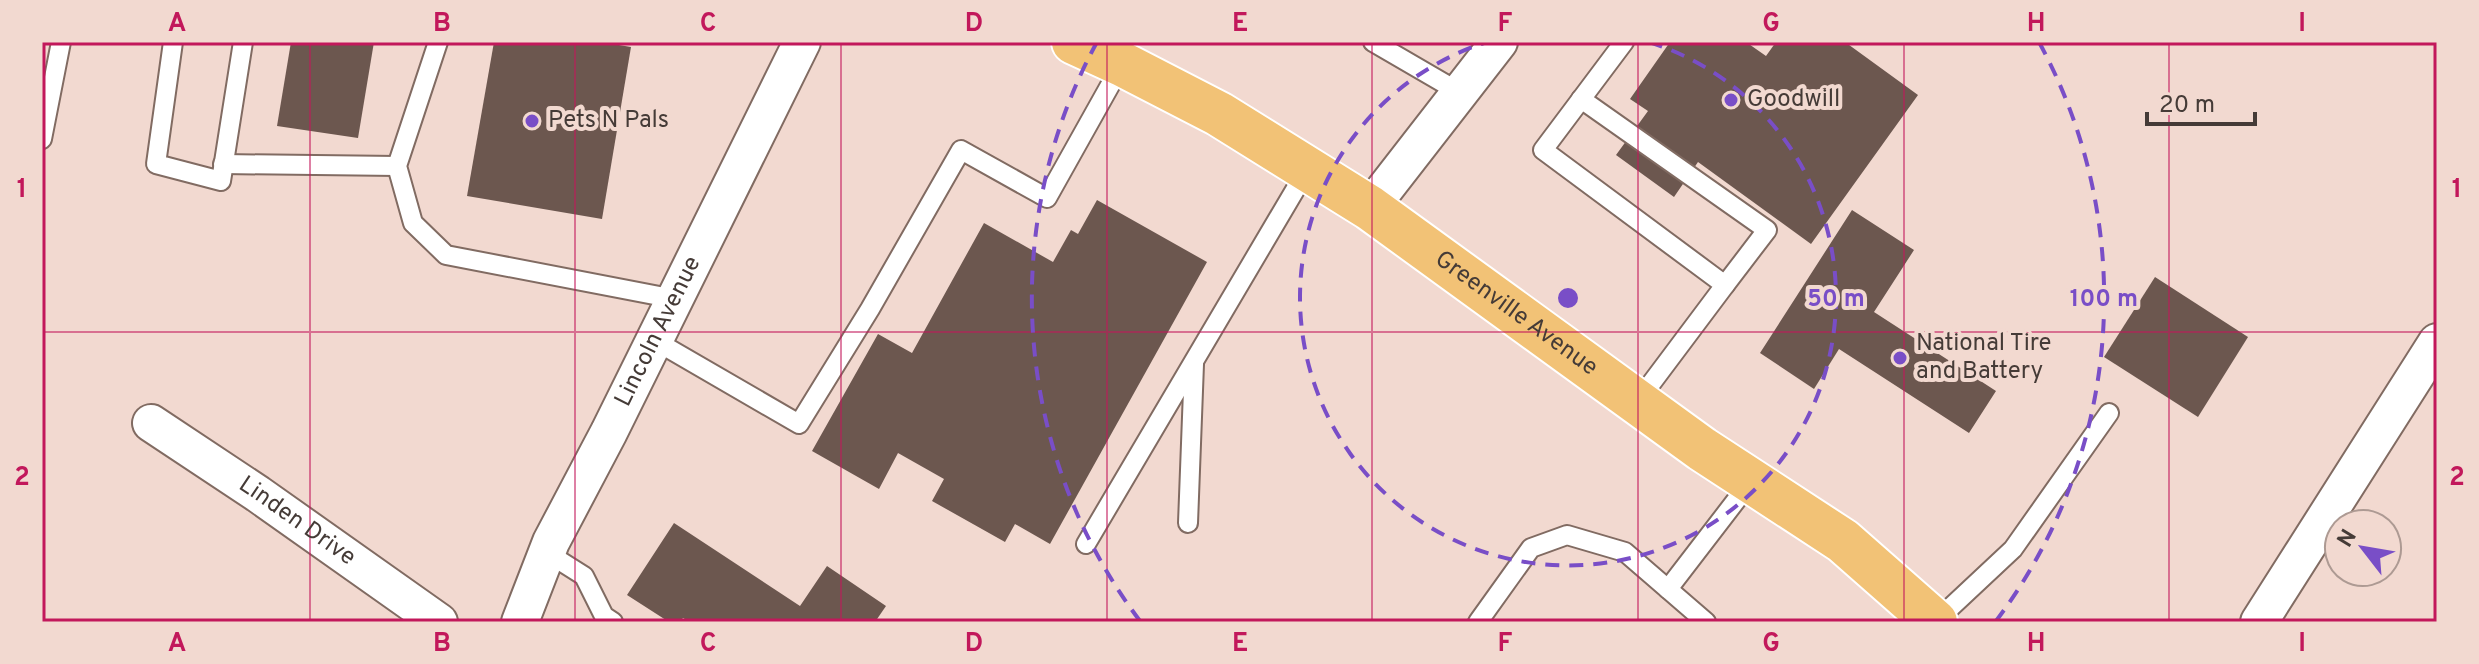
<svg xmlns="http://www.w3.org/2000/svg" width="2479" height="664" font-family="Overpass,sans-serif">
<style>
.building{fill:#6c574f}
.lines{fill:none;stroke-linecap:round;stroke-linejoin:round}
.lane-casing{stroke:#816b62;stroke-width:22}
.street-casing{stroke:#816b62;stroke-width:40}
.primary-casing{stroke:#fff;stroke-width:48}
.lane{stroke:#fff;stroke-width:18}
.street{stroke:#fff;stroke-width:36}
.primary{stroke:#f2c276;stroke-width:44}
.grid{fill:none;stroke:#c2185b;stroke-width:2;stroke-opacity:0.55}
.ring{fill:none;stroke:#794ec7;stroke-width:4;stroke-dasharray:14 10}
.poi-dot{fill:#794ec7;stroke:#f2d9d0;stroke-width:3}
.labels{text-anchor:middle;dominant-baseline:central;stroke-width:8;stroke-linejoin:round;paint-order:stroke}
.poi-label{font-size:24px;fill:#453b37;stroke:#f2d9d0;text-anchor:start}
.street-label{font-size:24px;fill:#453b37;stroke:#f2d9d0}
.centre{fill:#794ec7;stroke:#f2d9d0;stroke-width:4}
.ring-label{font-size:24px;text-anchor:middle;font-weight:bold;fill:#794ec7;stroke:#f2d9d0;stroke-width:8;stroke-linejoin:round;paint-order:stroke}
.neatline{fill:none;stroke:#c2185b;stroke-width:3}
.grid-label{font-size:26px;text-anchor:middle;font-weight:bold;fill:#c2185b}
</style>
<rect width="100%" height="100%" fill="#f2d9d0"/>
<g class="building">
<path d="M 291,42 L 374,42 L 358,138 L 277,126 Z"/>
<path d="M 494,42 L 601,42 L 631,47 L 602,219 L 467,196 Z"/>
<path d="M 1670,42 L 1746,42 L 1766,56 L 1776,42 L 1845,42 L 1918,95 L 1811,244 L 1698,162 L 1674,197 L 1616,155 L 1648,111 L 1630,99 Z"/>
<path d="M 1097,200 L 1207,262 L 1050,544 L 1015,524 L 1005,542 L 932,501 L 944,479 L 898,453 L 879,489 L 812,451 L 878,334 L 912,353 L 984,223 L 1053,262 L 1071,230 L 1078,234 Z"/>
<path d="M 1852,210 L 1914,250 L 1874,312 L 1996,391 L 1969,433 L 1839,349 L 1814,389 L 1760,353 Z"/>
<path d="M 2155,277 L 2248,337 L 2198,417 L 2104,357 Z"/>
<path d="M 674,523 L 800,606 L 827,566 L 886,606 L 875,622 L 690,622 L 683,618 L 680,622 L 669,622 L 627,595 Z"/>
</g>
<g class="lines">
<g class="lane-casing">
<g id="lane">
<path d="M 173,42 L 156,164 L 221,181 L 243,42"/>
<path d="M 438,42 L 397,166 L 413,223 L 446,255 L 675,299"/>
<path d="M 1373,42 L 1459,92"/>
<path d="M 1624,42 L 1543,150 L 1725,285 L 1638,401"/>
<path d="M 1581,99 L 1767,230 L 1725,285"/>
<path d="M 42,139 L 61,42"/>
<path d="M 223,164 L 397,166"/>
<path d="M 654,340 L 799,424 L 870,309 L 961,150 L 1047,198 L 1122,64"/>
<path d="M 1188,523 L 1194,364"/>
<path d="M 1086,544 L 1308,168"/>
<path d="M 546,552 L 584,576 L 604,616 L 613,622"/>
<path d="M 1668,589 L 1751,481"/>
<path d="M 1478,622 L 1531,548 L 1567,535 L 1625,552 L 1706,622"/>
<path d="M 1935,622 L 2013,549 L 2109,413"/>
</g>
</g>
<g class="street-casing">
<g id="street">
<path d="M 1370,208 L 1499,42"/>
<path id="s1" d="M 151,423 L 258,494 L 439,622"/>
<path id="s2" d="M 520,622 L 551,542 L 609,432 L 802,42"/>
<path d="M 2259,622 L 2437,342"/>
</g>
</g>
<g class="primary-casing">
<g id="primary">
<path id="s3" d="M 1074,42 L 1122,64 L 1219,114 L 1370,208 L 1702,449 L 1843,541 L 1935,622"/>
</g>
</g>
<use href="#lane" class="lane"/>
<use href="#street" class="street"/>
<use href="#primary" class="primary"/>
</g>
<path class="grid" d="M 310,42 L 310,622M 575,42 L 575,622M 841,42 L 841,622M 1107,42 L 1107,622M 1372,42 L 1372,622M 1638,42 L 1638,622M 1904,42 L 1904,622M 2169,42 L 2169,622M 42,332 L 2437,332"/>
<g class="ring">
<path d="M1649 42A268 268 0 1 1 1487 42"/>
<path d="M1140 621A536 536 0 0 1 1097 42M2039 42A536 536 0 0 1 1996 621"/>
</g>
<g class="poi-dot">
<circle cx="1731" cy="100" r="8"/>
<circle cx="532" cy="121" r="8"/>
<circle cx="1900" cy="358" r="8"/>
</g>
<g class="labels">
<g class="poi-label">
<text x="1747" y="100">Goodwill</text>
<text x="548" y="121">Pets N Pals</text>
<text x="1916" y="344">National Tire<tspan x="1916" dy="28">and Battery</tspan></text>
</g>
<g class="street-label">
<text stroke="none"><textPath href="#s3" startOffset="520">Greenville Avenue</textPath></text>
<text stroke="none"><textPath href="#s2" startOffset="322">Lincoln Avenue</textPath></text>
<text stroke="none"><textPath href="#s1" startOffset="176">Linden Drive</textPath></text>
</g>
</g>
<circle cx="1568" cy="298" r="12" class="centre"/>
<g class="ring-label">
<text x="1836" y="306">50 m</text>
<text x="2104" y="306">100 m</text>
</g>
<rect width="2479" height="664" fill="none" stroke="#f2d9d0" stroke-width="88"/>
<g transform="translate(2363 548) rotate(301)"><circle r="38" fill="#f2d9d0" stroke="#ad9a93" stroke-width="2"/>
<path d="M0-6L14 30L0 20L-14 30Z" fill="#794ec7"/>
<text y="-12" font-size="22" font-weight="bold" text-anchor="middle" fill="#453b37">N</text>
</g>
<path d="M2147 112v12h108v-12" fill="none" stroke="#453b37" stroke-width="4"/>
<text x="2159" y="112" font-size="24" fill="#453b37" stroke="#f2d9d0" stroke-width="6" paint-order="stroke">20 m</text>
<rect x="44" y="44" width="2391" height="576" class="neatline"/>
<g class="grid-label">
<text x="177" y="31">A</text>
<text x="442" y="31">B</text>
<text x="708" y="31">C</text>
<text x="974" y="31">D</text>
<text x="1240" y="31">E</text>
<text x="1505" y="31">F</text>
<text x="1771" y="31">G</text>
<text x="2036" y="31">H</text>
<text x="2302" y="31">I</text>
<text x="22" y="197">1</text>
<text x="2457" y="197">1</text>
<text x="22" y="485">2</text>
<text x="2457" y="485">2</text>
<text x="177" y="651">A</text>
<text x="442" y="651">B</text>
<text x="708" y="651">C</text>
<text x="974" y="651">D</text>
<text x="1240" y="651">E</text>
<text x="1505" y="651">F</text>
<text x="1771" y="651">G</text>
<text x="2036" y="651">H</text>
<text x="2302" y="651">I</text>
</g>
</svg>
